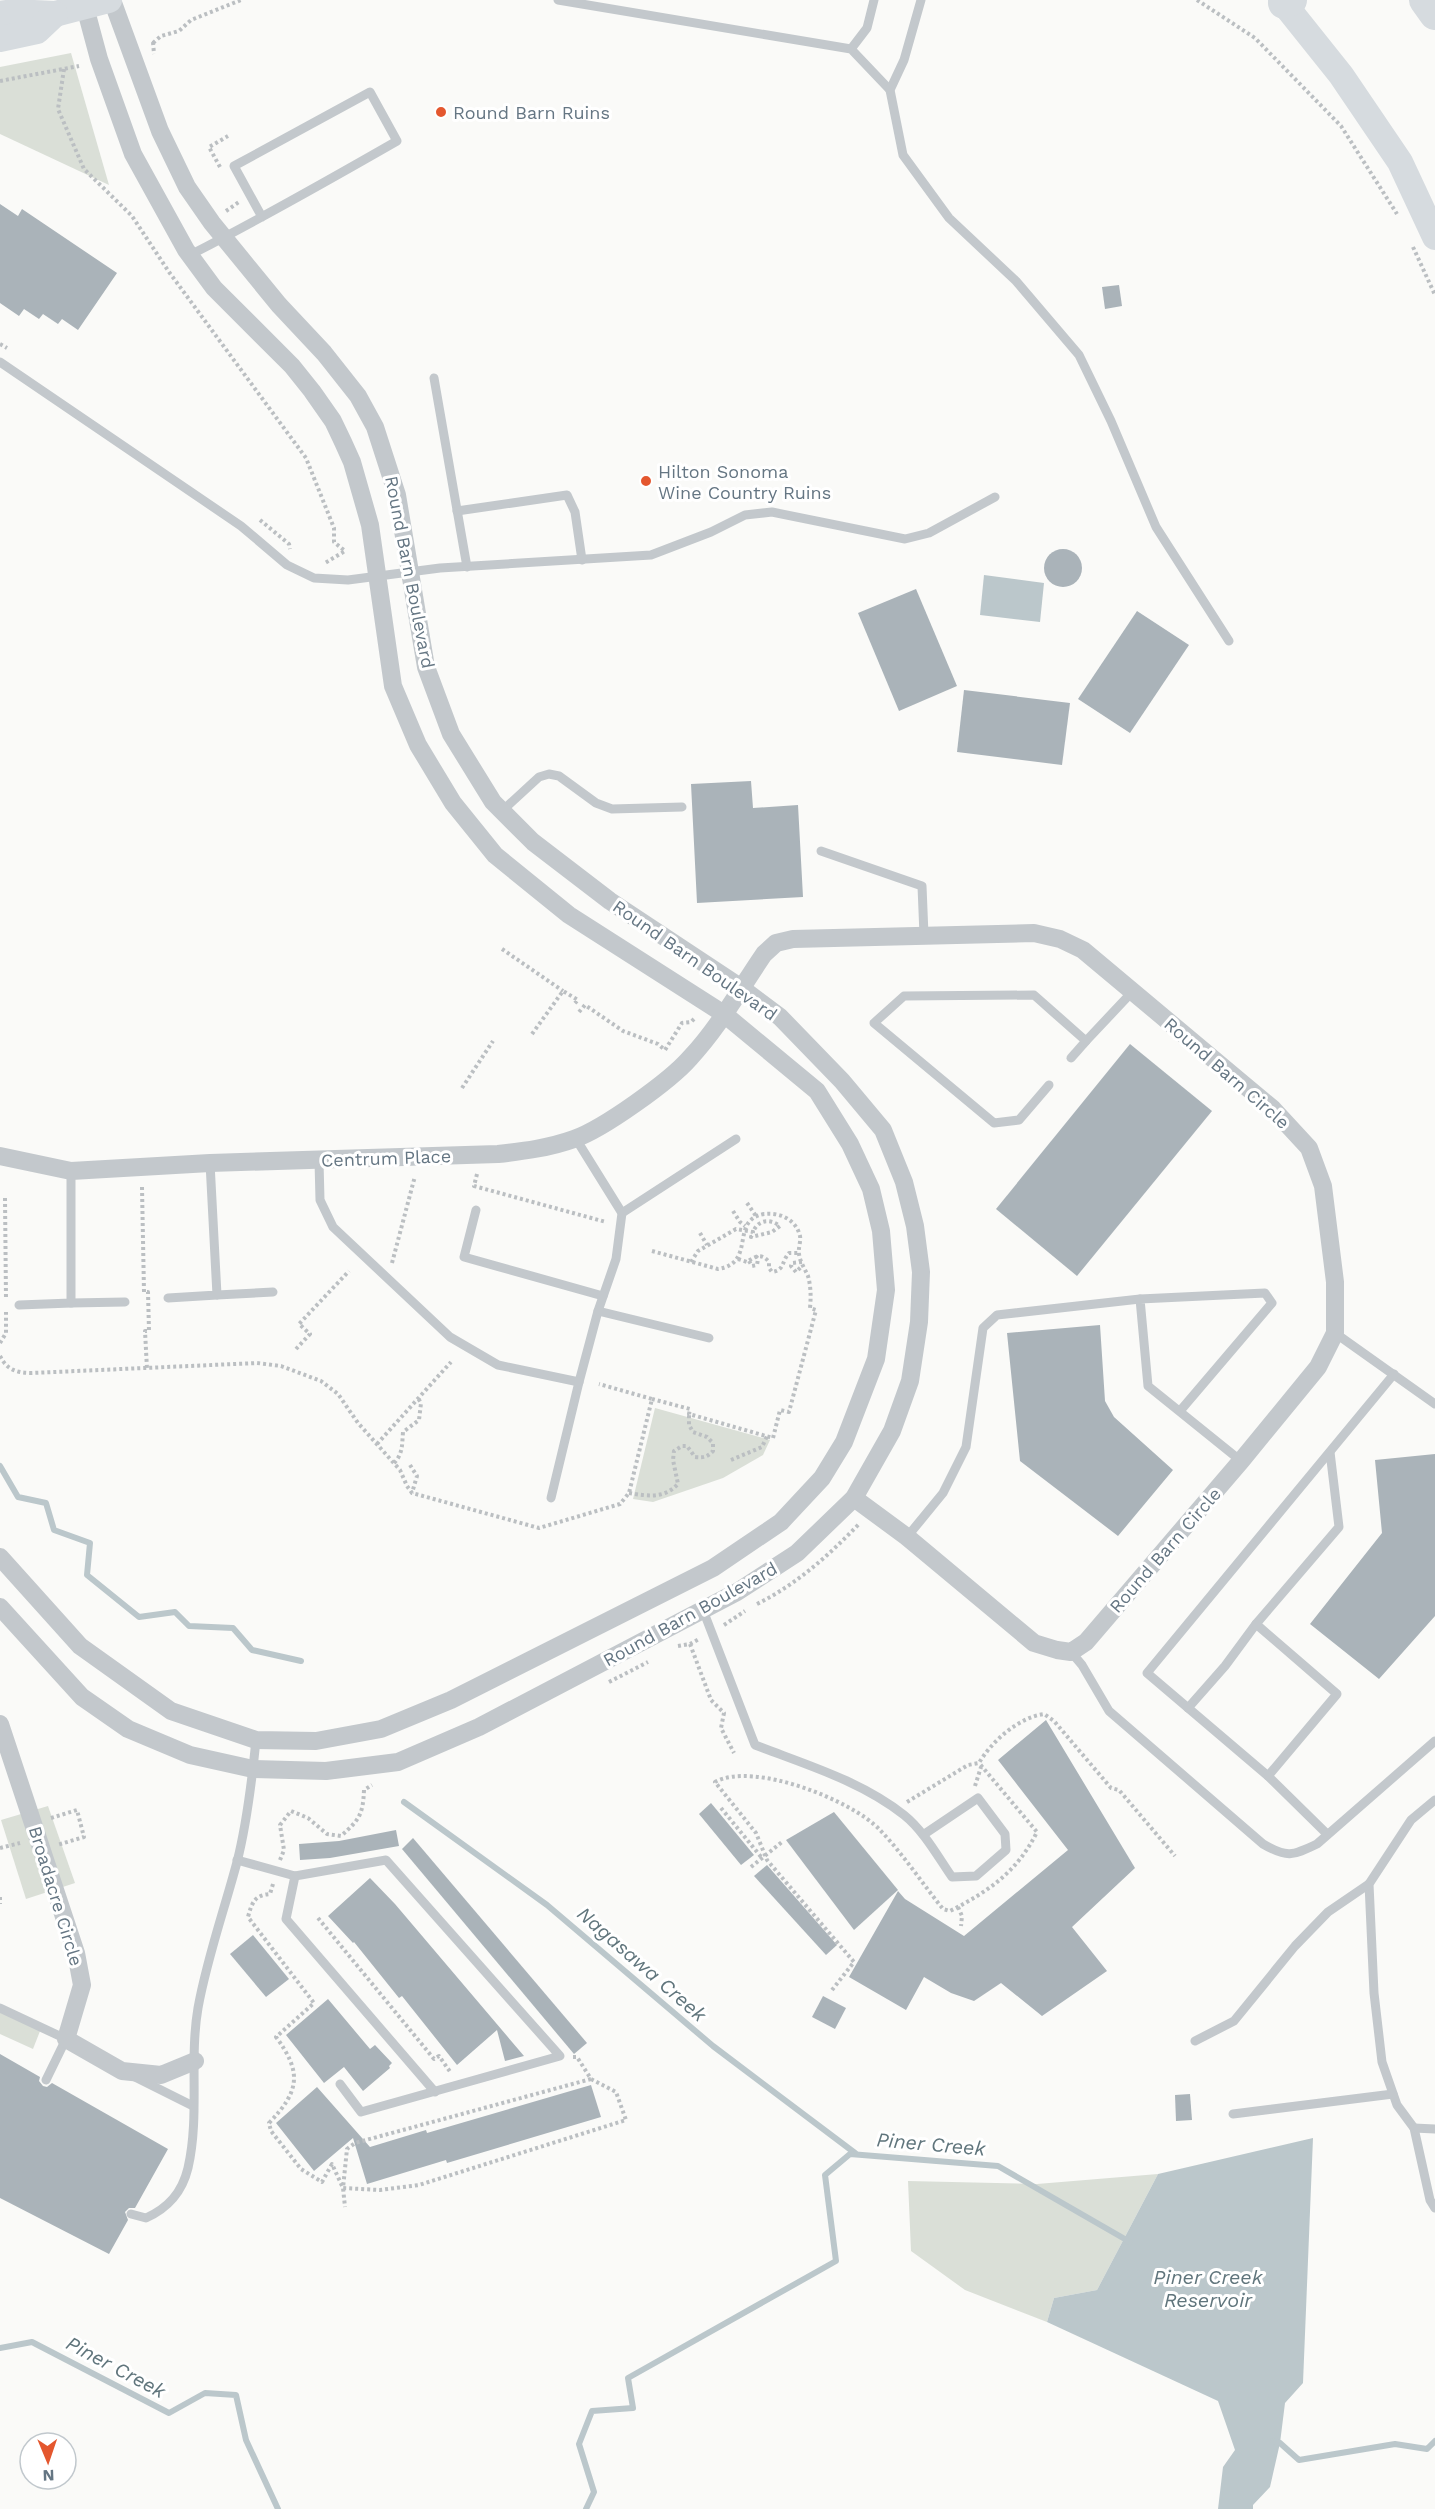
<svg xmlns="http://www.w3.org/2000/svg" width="1435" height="2509" font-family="'Work Sans',sans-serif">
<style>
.green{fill:#dadfd7}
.water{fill:#bbc7cb}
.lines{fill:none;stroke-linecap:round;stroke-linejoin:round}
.stream{stroke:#bbc7cb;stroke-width:6}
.building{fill:#aab3b9}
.path{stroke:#bbbfc2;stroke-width:4;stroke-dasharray:3 3;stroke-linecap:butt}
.lane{stroke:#c3c8cc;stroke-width:9}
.street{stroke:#c3c8cc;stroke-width:18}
.secondary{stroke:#d6dbdf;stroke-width:26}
.highway{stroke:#d6dbdf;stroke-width:32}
.poi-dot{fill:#e4572e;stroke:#fff;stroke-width:2}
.labels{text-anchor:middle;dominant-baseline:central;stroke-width:6;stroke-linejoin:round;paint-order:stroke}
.poi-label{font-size:18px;fill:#657683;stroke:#fff;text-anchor:start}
.street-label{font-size:18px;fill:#657683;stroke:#fff}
.water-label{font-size:20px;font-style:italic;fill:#60757c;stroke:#fff}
</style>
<rect width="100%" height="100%" fill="#fafaf8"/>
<g class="green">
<path d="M 71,53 L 109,185 L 0,134 L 0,67 Z"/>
<path d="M 655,1408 L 770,1440 L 763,1455 L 723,1478 L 653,1502 L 633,1499 Z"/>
<path d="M 48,1806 L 75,1883 L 26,1899 L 1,1820 Z"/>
<path d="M 0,2009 L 42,2026 L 33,2049 L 0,2034 Z"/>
<path d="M 1158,2174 L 1097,2290 L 1054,2298 L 1047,2322 L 965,2290 L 911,2251 L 908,2181 L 1037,2184 Z"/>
</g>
<g class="water">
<path d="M 984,575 L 1044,583 L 1040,622 L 980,615 Z"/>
<path d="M 1313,2138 L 1303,2383 L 1285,2403 L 1280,2443 L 1270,2487 L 1253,2505 L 1253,2509 L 1218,2509 L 1223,2467 L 1235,2450 L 1218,2401 L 1047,2322 L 1054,2298 L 1097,2290 L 1158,2174 Z"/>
</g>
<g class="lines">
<g class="stream">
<path d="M 0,1466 L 18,1497 L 46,1503 L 54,1530 L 90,1543 L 87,1575 L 139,1617 L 175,1612 L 189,1626 L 233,1628 L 252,1650 L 301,1661"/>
<path d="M 404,1802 L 547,1905 L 713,2046 L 855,2153"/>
<path d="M 0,2348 L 32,2342 L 169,2413 L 205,2393 L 236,2395 L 246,2440 L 278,2509"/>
<path d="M 1273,2441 L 1280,2443 L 1299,2460 L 1395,2444 L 1427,2449 L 1435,2441"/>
<path d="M 586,2509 L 594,2492 L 579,2444 L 592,2411 L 633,2408 L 628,2378 L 836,2261 L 825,2175 L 850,2154 L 998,2166 L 1130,2242"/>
</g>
</g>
<g class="building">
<path d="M 0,204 L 18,216 L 22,209 L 117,273 L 78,330 L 62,319 L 58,324 L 43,314 L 39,319 L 24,309 L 19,316 L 0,303 Z"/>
<path d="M 1119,285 L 1122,306 L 1105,309 L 1102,287 Z"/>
<circle cx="1063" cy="568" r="19"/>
<path d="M 916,589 L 957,686 L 899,711 L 858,613 Z"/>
<path d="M 1137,611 L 1189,645 L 1130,733 L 1078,699 Z"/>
<path d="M 964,690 L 1070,703 L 1062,765 L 957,752 Z"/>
<path d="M 751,781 L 753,808 L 798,805 L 803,897 L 697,903 L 691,784 Z"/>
<path d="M 1130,1044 L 1212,1111 L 1077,1276 L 996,1209 Z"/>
<path d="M 1100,1325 L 1105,1401 L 1114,1417 L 1173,1470 L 1118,1536 L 1020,1461 L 1007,1333 Z"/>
<path d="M 1435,1454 L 1435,1616 L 1379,1679 L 1310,1624 L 1382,1533 L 1375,1460 Z"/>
<path d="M 1046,1720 L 1135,1868 L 1072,1927 L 1107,1971 L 1042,2016 L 1001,1983 L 974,2001 L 951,1993 L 924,1977 L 906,2010 L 849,1977 L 898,1891 L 905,1899 L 964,1936 L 1068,1850 L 998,1760 Z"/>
<path d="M 711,1803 L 754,1855 L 741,1865 L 699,1814 Z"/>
<path d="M 834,1812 L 898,1890 L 854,1930 L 786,1840 Z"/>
<path d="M 396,1830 L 399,1846 L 330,1858 L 300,1860 L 299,1844 L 339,1841 Z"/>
<path d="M 413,1838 L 587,2043 L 574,2054 L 402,1849 Z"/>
<path d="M 767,1865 L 837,1945 L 826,1955 L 754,1876 Z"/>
<path d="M 370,1878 L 395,1904 L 524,2056 L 505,2061 L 497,2030 L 457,2065 L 402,1996 L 399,1998 L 354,1942 L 353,1943 L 328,1916 Z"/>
<path d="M 253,1935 L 289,1979 L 266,1997 L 230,1954 Z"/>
<path d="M 823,1996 L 846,2008 L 835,2029 L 812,2017 Z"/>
<path d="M 328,1999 L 370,2049 L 375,2045 L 392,2063 L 389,2066 L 390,2068 L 363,2091 L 344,2067 L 324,2083 L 286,2035 Z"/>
<path d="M 0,2054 L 40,2077 L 39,2081 L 43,2086 L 47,2087 L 52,2083 L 168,2149 L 135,2208 L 129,2208 L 125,2212 L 128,2220 L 109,2254 L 0,2198 Z"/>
<path d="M 591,2085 L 601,2117 L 447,2163 L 446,2160 L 367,2184 L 353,2138 L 314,2171 L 276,2123 L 317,2087 L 370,2147 L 426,2130 L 427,2133 Z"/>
<path d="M 1190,2094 L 1192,2120 L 1176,2121 L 1175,2095 Z"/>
</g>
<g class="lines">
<g class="path">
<path d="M 1197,0 L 1255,38 L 1341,126 L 1397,214"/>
<path d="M 153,42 L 154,54"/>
<path d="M 153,43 L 161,36 L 179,31 L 191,20 L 241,0"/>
<path d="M 64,69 L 58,109 L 84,169 L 132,216 L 169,272 L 306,458 L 334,528 L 334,542 L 345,551 L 325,563"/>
<path d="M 0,81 L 79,66"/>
<path d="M 220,167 L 209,147 L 228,136"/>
<path d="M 226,211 L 239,202"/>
<path d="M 1413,247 L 1435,295"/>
<path d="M 0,344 L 7,348"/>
<path d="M 260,520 L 289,544 L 290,549"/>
<path d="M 502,949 L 563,991"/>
<path d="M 579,1012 L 585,1005 L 623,1031 L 658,1044 L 665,1050 L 682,1023 L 691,1022 L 694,1019"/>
<path d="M 532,1034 L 563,991 L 578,1000 L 574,1004"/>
<path d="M 462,1088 L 493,1041"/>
<path d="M 477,1174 L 474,1186 L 606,1222"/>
<path d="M 142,1187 L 144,1292 L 148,1292 L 149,1331 L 145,1331 L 147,1369"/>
<path d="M 5,1198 L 6,1299"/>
<path d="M 747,1203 L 756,1216"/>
<path d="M 733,1211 L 740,1222 L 745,1226"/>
<path d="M 700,1233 L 707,1245"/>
<path d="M 652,1251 L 718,1269 C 757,1263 729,1220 764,1214 C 779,1212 796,1219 800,1236 C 801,1242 798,1248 799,1254 C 800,1262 805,1269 808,1276 C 811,1287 811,1297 810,1308 L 816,1310 L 789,1412 L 780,1410 L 773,1438 L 689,1414 L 690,1409 L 652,1399"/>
<path d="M 738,1259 L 747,1262 C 755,1256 762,1253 769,1262 L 769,1268 L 772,1272 C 785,1270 781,1262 789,1253 L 799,1253"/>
<path d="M 749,1261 L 752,1266 L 757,1265 L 758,1259 L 756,1256"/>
<path d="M 691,1262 L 698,1251 L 736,1229 L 753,1232 L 751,1237 L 772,1232 L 780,1226 C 769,1218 758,1220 753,1232"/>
<path d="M 802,1262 L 792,1263 L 791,1266 L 796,1272 L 802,1266"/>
<path d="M 392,1263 L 415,1176"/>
<path d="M 0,1343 L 6,1333 L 6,1312"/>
<path d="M 296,1349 L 310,1334 L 299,1324 L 349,1271"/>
<path d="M 0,1356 C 7,1370 17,1373 32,1373 L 257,1363 L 281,1366 L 321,1381 L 338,1394 L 358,1423 L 400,1470 L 407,1486 L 412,1493 L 539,1528 L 620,1504 L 629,1493 L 652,1399 L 599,1384"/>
<path d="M 377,1444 L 451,1362"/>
<path d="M 731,1460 L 762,1447 L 767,1436"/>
<path d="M 394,1463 C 403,1454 402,1444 403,1432 L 419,1420 L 421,1403 L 418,1398"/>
<path d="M 410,1465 L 417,1476 L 412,1493"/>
<path d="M 629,1493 C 647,1496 664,1499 678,1484 L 673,1460 L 674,1451 L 682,1446 L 687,1446 L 695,1457 C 704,1458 707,1457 713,1451 L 713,1443 L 707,1437 L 693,1432 L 689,1425 L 689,1414"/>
<path d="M 757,1604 C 797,1584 828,1556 859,1524"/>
<path d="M 724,1625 L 745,1611"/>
<path d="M 690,1644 L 711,1700 L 724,1713 L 721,1728 L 734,1753"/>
<path d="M 678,1646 L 690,1644 L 699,1639"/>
<path d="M 609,1682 L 648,1662"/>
<path d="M 975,1786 L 981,1767"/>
<path d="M 907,1802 L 968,1765 L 979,1763 C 991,1742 1019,1717 1044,1714 L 1054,1721 L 1111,1788 L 1119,1790 L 1175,1856"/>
<path d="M 721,1808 L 762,1858"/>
<path d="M 51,1818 L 77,1810 L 84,1837 L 57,1845"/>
<path d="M 0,1848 L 20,1843"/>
<path d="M 280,1860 L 284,1850 L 280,1825 L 291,1811 L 308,1818 L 327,1834 L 341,1836 C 359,1820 363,1815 364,1790 L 372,1785"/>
<path d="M 751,1867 L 782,1842"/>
<path d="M 273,1884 L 270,1894 C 255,1895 252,1902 248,1917 L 314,2003 L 276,2037 C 302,2072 300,2091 269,2123 L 271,2131 L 301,2169 L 322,2182 L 332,2164 L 343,2188 L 345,2207"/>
<path d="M 0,1897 L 0,1904"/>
<path d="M 958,1907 L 962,1916 L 961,1926"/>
<path d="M 318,1918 L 434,2059 L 439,2056 L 451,2073"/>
<path d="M 832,1990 L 854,1962 L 767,1860 L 756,1833 L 715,1782 C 753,1761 852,1800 880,1830 C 903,1854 922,1883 943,1909 L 950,1911 C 989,1891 1017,1872 1037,1832 L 979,1763"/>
<path d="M 573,2057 L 577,2057 L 591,2079 L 355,2143 L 347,2149 L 343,2188 L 380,2190 L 419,2185 L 626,2120 L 616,2092 L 591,2079"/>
</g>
<g class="lane">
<path d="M 558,0 L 851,49 L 890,90"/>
<path d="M 921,0 L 904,60 L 890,90 L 903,155 L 949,218 L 1016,281 L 1079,355 L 1111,421 L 1156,527 L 1229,641"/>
<path d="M 851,49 L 867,28 L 874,0"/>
<path d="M 190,255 C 260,219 329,180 397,141 L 370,92 L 234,166 L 262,217"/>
<path d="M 0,362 L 241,526 L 287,565 L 314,578 L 348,580 L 440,568 L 651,555 L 711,532 L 745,515 L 772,512 L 905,539 L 929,533 L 995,497"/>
<path d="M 434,378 L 467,567"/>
<path d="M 457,511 L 567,495 L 575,512 L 582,560"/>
<path d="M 502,811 L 539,777 L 549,774 L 559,776 L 596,803 L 612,809 L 682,807"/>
<path d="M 821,851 L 922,886 L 924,935"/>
<path d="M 1071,1058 L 1086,1041"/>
<path d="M 1049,1085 L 1019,1120 L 994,1123 L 874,1023 L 904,996 L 1034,995 L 1086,1041 L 1133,991"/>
<path d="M 319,1161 L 320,1200 L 333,1227 L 450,1337 L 498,1365 L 579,1382 L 598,1311 L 616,1259 L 622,1213 L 576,1139"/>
<path d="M 476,1210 L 464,1257 L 603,1296"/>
<path d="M 622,1213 L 736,1139"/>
<path d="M 217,1295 L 273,1292"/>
<path d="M 168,1298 L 217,1295 L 210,1163"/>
<path d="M 71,1303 L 125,1302"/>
<path d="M 19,1305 L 71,1303 L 71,1171"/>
<path d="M 598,1311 L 709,1338"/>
<path d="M 1335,1333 L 1435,1404"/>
<path d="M 1180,1411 L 1272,1303 L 1265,1293 L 1140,1299 L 1148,1386 L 1241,1461"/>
<path d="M 551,1498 L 579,1382"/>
<path d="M 907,1537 L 943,1493 L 966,1447 L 983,1328 L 997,1315 L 1140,1299"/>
<path d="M 703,1610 L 755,1745 C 807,1765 861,1781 904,1815 C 924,1831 938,1857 952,1877 L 976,1876 L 1006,1850 L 1005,1834 L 978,1798 L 923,1835"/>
<path d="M 1071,1652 L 1082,1665 L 1109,1711 L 1263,1844 C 1287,1858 1292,1856 1317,1844 L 1435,1741"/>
<path d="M 1188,1708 L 1225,1666 L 1256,1624"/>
<path d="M 1268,1776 L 1337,1694 L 1256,1624 L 1339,1527 L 1330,1452"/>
<path d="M 1435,1800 L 1411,1820 L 1369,1884 L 1374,1993 L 1382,2062 L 1397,2105 L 1414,2128 L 1430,2200 L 1435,2208"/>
<path d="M 1327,1834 L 1268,1776 L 1147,1673 L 1394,1374"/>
<path d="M 237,1860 L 295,1876 L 386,1860 L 560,2056 L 361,2112 L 340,2084"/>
<path d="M 295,1876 L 286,1919 L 435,2092"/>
<path d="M 0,2008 L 66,2039 L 46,2080"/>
<path d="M 1195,2041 L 1234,2021 L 1295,1946 L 1328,1912 L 1369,1884"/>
<path d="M 135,2077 L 193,2106"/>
<path d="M 1233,2114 L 1393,2094"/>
<path d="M 1414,2128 L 1435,2129"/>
<path d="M 131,2214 L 146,2218 C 168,2208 182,2193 188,2168 C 200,2116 189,2060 198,2008 C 207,1958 224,1911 237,1862 C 247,1823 252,1780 256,1740"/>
</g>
<g class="street">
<path d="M 0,1156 L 71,1171 L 210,1163 L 498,1154 C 524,1151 549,1148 574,1139 C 603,1129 670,1081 690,1058 C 719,1027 740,989 764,954 L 776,943 L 793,939 L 1034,933 L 1060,939 L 1083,950 L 1273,1109 L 1309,1148 L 1323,1186 L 1335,1282 L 1335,1333 L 1318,1367 L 1241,1461 L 1086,1642 L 1071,1652 L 1057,1650 L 1034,1643 L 907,1537 L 854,1498"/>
<path d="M 0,1557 L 80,1646 L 171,1711 L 256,1740 L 316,1741 L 381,1729 L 451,1700 L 713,1568 L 781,1522 L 822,1478 L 844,1442 L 876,1359 L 886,1290 L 881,1231 L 871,1189 L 850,1144 L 817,1091 L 724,1014 L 569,915 L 495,855 L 453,803 L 418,745 L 393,686 L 370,525 L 352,462 L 343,442 L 333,421 L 312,391 L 292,366 L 214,288 L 186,250 L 133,154 L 99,59 L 85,7"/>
<path d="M 0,1607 L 82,1697 L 128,1729 L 190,1755 L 253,1769 L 326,1771 L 398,1762 L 479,1727 L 737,1592 L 797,1553 L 854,1498 L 892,1431 L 910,1381 L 919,1322 L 921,1272 L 915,1226 L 904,1182 L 883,1130 L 842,1081 L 780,1017 L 740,987 L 610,901 L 533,842 L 493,802 L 451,734 L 426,667 L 397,495 L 375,427 L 358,396 L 324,353 L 279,305 L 212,223 L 187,187 L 160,131 L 112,0"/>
<path d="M 0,1724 L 76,1953 L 82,1985 L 66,2039 L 122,2071 L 161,2075 L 195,2061"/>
</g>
<g class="secondary">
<path d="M 1281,0 L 1341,75 L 1400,162 L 1435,237"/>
<path d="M 0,14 L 13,12 L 55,14 L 109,0"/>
<path d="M 0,39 L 37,31 L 55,14"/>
</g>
<g class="highway">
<path d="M 1425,0 L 1435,14"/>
<path d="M 1284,3 L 1291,0"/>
</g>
</g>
<g class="poi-dot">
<circle cx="441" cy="112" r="6"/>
<circle cx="646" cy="481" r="6"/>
</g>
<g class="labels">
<g class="poi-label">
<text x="453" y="112">Round Barn Ruins</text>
<text x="658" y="471">Hilton Sonoma<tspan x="658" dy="21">Wine Country Ruins</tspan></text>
</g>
<g class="street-label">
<text transform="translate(410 572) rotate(79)">Round Barn Boulevard</text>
<text transform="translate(695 960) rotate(35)">Round Barn Boulevard</text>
<text transform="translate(1227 1073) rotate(41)">Round Barn Circle</text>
<text transform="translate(386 1158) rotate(-2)">Centrum Place</text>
<text transform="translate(1165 1550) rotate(-49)">Round Barn Circle</text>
<text transform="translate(690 1614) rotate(-29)">Round Barn Boulevard</text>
<text transform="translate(56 1896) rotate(73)">Broadacre Circle</text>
</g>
<g class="water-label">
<text transform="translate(642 1964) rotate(41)">Nagasawa Creek</text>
<text transform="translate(931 2144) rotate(5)">Piner Creek</text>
<text x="1208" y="2277">Piner Creek<tspan x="1208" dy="23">Reservoir</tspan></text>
<text transform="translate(116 2367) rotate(28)">Piner Creek</text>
</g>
</g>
<g transform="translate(48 2461) rotate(178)"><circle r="28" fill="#ffffff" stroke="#c1c8cd" stroke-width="1.5"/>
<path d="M0-4.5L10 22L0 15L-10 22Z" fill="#e4572e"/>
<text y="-9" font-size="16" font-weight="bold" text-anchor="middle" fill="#657683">N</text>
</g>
</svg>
